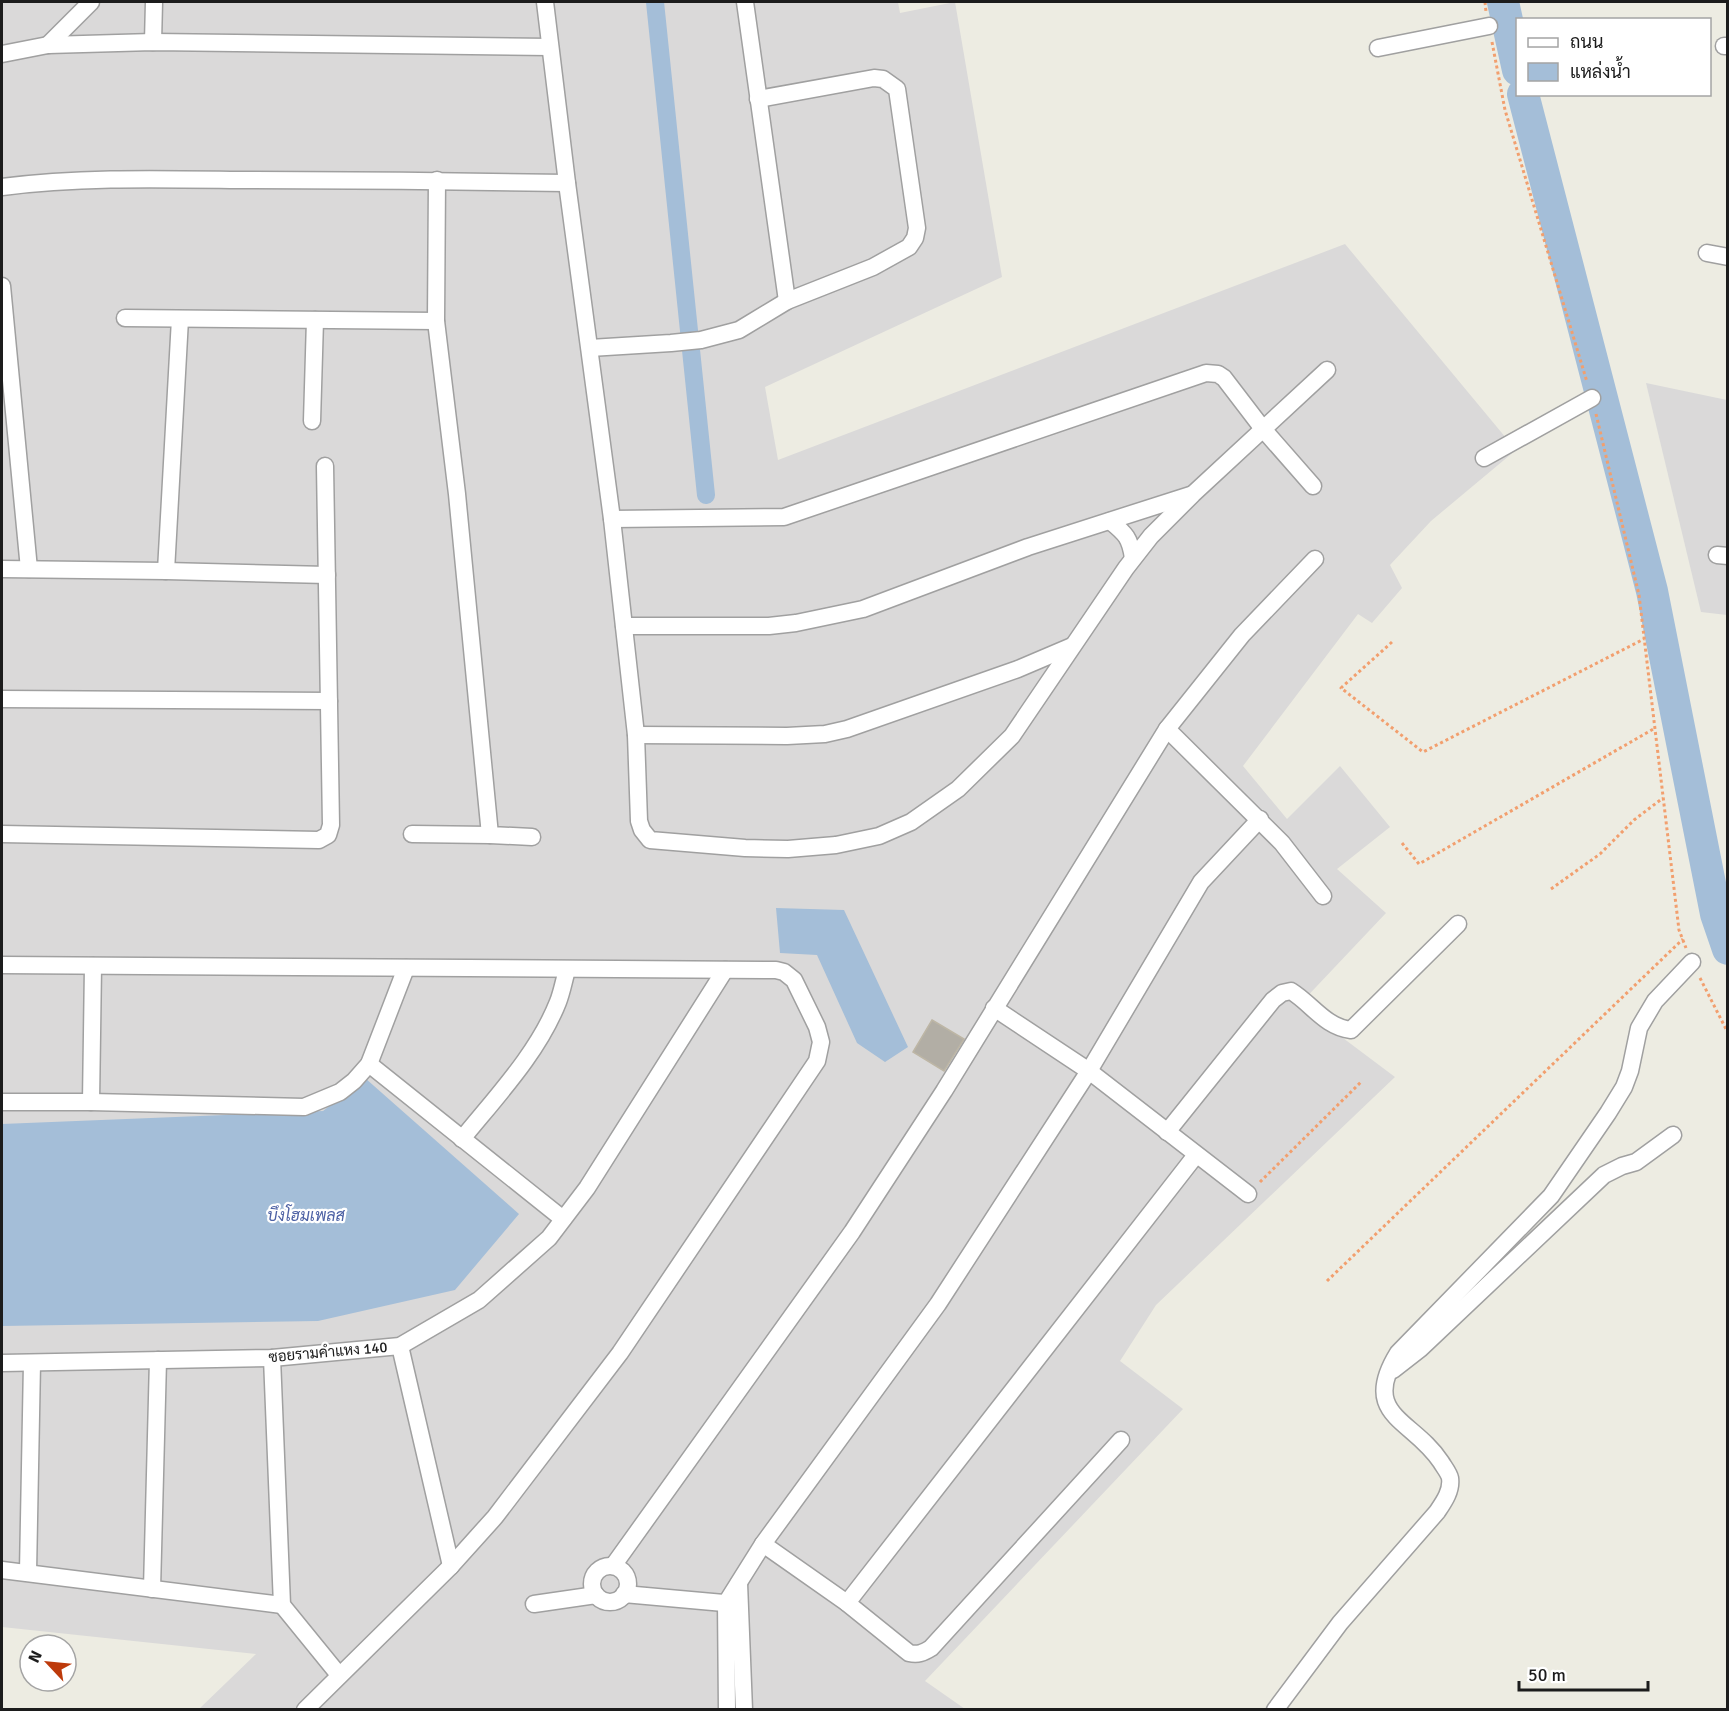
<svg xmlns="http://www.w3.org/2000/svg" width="1729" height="1711" font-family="Signika,Sarabun,sans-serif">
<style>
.residential{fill:#dad9d9}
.water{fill:#a4bed8}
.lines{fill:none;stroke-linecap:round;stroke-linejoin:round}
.canal{stroke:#a4bed8;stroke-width:18}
.river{stroke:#a4bed8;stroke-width:32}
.building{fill:#b2aea5;stroke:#bdb6a5;stroke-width:1.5}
.minor-casing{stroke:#a0a0a0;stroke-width:19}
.path{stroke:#f29f6e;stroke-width:3;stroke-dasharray:3 3;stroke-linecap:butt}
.minor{stroke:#fff;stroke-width:16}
.labels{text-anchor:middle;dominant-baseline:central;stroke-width:4.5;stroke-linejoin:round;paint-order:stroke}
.street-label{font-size:15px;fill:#1c1c1c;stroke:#fff}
.water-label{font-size:16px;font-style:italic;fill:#4e62a5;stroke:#fff}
</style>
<rect width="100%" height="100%" fill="#edece2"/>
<g class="residential">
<path d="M 2,2 L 898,2 L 900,13 L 955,2 L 1002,277 L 765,387 L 778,460 L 1345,244 L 1516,450 L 1431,521 L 1390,565 L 1402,588 L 1372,623 L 1358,614 L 1243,766 L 1287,819 L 1340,766 L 1390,827 L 1337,869 L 1386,913 L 1299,1005 L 1395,1077 L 1156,1305 L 1120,1361 L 1183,1409 L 925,1681 L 965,1709 L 199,1709 L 256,1654 L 2,1627 Z"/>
<path d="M 1646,383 L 1727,400 L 1727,615 L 1701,612 Z"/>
</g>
<g class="water">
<path d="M 776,908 L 844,910 L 908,1047 L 885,1062 L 857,1043 L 817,955 L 780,953 Z"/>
<path d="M 365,1078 L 519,1214 L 455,1290 L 318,1321 L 2,1326 L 2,1124 L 323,1111 Z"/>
</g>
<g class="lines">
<path class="canal" d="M 655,2 L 706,495"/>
<g class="river">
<path d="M 1503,2 L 1518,70"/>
<path d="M 1523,94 L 1652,591 L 1716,914 L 1728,949"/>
</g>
</g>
<path class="building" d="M 932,1020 L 964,1039 L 944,1071 L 913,1052 Z"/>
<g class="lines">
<g class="minor-casing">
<g id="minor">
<path d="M 545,2 L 567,183 L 612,519 L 636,735 L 639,821 L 642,830 L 650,840 L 745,848 L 788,849 L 836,845 L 879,836 L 911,822 L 958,789 L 1012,736 L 1126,568 L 1151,536 L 1193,494 L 1327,370"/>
<path d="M 745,2 L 787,301"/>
<path d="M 153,42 L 154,2"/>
<path d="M 48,45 L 91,2"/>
<path d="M 1724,46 L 1728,46"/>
<path d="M 1378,48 L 1489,26"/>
<path d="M 2,54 L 48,45 L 153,42 L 550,47"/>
<path d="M 437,180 L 436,321 L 457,494 L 490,835 L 532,837"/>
<path d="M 2,187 C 80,177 159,179 238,180 C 348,180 457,181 567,183"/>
<path d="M 1707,253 L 1728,257"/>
<path d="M 2,286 L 29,569"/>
<path d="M 125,318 L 436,321"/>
<path d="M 590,348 L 671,343 L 701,340 L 739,330 L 787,301 L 873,267 L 909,247 L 915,238 L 917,228 L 897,89 L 883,79 L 874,78 L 758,99"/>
<path d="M 312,421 L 315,320"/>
<path d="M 1484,458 L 1592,398"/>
<path d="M 612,519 L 784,517 L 1206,373 L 1218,374 L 1224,378 L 1263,429 L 1313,486"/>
<path d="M 1110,521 C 1126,534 1130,538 1133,558"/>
<path d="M 1717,555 L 1728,556"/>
<path d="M 2,569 L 166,571 L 327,575"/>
<path d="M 166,571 L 180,319"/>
<path d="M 624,626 L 769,626 L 796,623 L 863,609 L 1028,547 L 1190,495"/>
<path d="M 2,699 L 329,701"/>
<path d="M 1167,729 L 1282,843 L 1323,896"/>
<path d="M 636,735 L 787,736 L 825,734 L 847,729 L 1018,669 L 1072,646"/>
<path d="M 2,834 L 319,840 L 328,835 L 331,825 L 325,466"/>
<path d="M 412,834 L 490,835"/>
<path d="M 2,965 L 776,970 L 784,972 L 794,980 L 817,1027 L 821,1042 L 817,1061 L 620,1353 L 495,1517 L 451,1566 L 305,1710"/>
<path d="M 994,1008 L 1089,1071 L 1248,1194"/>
<path d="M 369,1064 L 563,1219"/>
<path d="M 2,1102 L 91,1102 L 304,1107 L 340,1092 L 354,1081 L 369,1064 L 406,968"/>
<path d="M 91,1102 L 93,966"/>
<path d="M 1167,1132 L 1273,1000 L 1282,993 L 1291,991 C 1312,1004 1325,1027 1351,1030 L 1458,924"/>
<path d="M 462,1139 C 496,1097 538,1053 558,1002 C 562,992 564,980 567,970"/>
<path d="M 400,1346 L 451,1566"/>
<path d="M 272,1358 L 282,1605 L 339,1675"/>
<path d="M 2,1363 L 272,1358 L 400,1346 L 479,1300 L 549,1238 L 587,1188 L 725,970"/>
<path d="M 1393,1370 L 1420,1349 L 1604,1175 L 1622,1166 L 1636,1162 L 1673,1135"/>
<path d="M 763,1544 L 847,1603 L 909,1653 C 918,1655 923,1653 931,1648 L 1121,1440"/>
<path d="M 613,1566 L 852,1232 L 944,1091 L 1167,729 L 1242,635 L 1315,559"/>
<circle cx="610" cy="1584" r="18"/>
<path d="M 2,1570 L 282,1605"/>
<path d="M 28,1572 L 32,1363"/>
<path d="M 739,1583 L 744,1710"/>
<path d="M 152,1589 L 158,1360"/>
<path d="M 624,1594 L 735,1604"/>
<path d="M 847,1603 L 1196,1155"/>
<path d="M 534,1604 L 596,1595"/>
<path d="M 727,1710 L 726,1603 L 763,1544 L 938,1304 L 1089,1071 L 1201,882 L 1260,819"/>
<path d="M 1275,1710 L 1340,1623 L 1437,1512 C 1443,1503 1452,1491 1450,1478 C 1449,1473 1444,1467 1441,1462 C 1413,1419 1359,1416 1398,1353 L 1551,1196 L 1608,1113 L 1624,1087 L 1630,1071 L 1639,1028 L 1655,1001 L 1692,962"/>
</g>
</g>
<g class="path">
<path d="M 1485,2 L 1486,12"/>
<path d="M 1492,42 L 1505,110 L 1587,382"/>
<path d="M 1596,414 L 1639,595 L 1679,930 L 1686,948"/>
<path d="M 1392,642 L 1341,688 L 1423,752 L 1644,639"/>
<path d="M 1402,843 L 1419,864 L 1655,728"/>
<path d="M 1551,889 L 1600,854 L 1634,820 L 1663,798"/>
<path d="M 1700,978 L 1728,1033"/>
<path d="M 1260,1182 L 1361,1082"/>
<path d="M 1327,1281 L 1683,939"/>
</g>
<use href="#minor" class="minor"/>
</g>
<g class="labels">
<g class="street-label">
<text transform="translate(328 1352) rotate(-5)">ซอยรามคำแหง 140</text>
</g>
<g class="water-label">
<text x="306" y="1216">บึงโฮมเพลส</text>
</g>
</g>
<rect width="1729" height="1711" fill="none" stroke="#1c1c1c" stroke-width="6"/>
<rect x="1516" y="18" width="195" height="78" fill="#ffffff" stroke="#a4a4a4" stroke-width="1.5"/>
<rect x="1528" y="38" width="30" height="9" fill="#ffffff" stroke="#a4a4a4" stroke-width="1.5"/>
<text x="1570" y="48" font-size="18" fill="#1c1c1c">ถนน</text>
<rect x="1528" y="63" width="30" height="18" fill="#a4bed8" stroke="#a4a4a4" stroke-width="1.5"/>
<text x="1570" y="78" font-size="18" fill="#1c1c1c">แหล่งน้ำ</text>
<g transform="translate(48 1663) rotate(296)"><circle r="28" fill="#ffffff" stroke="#a4a4a4" stroke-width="1.5"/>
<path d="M0-4.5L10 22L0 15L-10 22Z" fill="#bd3a0b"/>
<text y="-9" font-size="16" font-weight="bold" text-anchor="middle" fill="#1c1c1c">N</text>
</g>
<path d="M1519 1681v9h129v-9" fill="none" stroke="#1c1c1c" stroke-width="3"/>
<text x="1528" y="1681" font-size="18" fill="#1c1c1c" stroke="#ffffff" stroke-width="4.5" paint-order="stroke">50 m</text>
</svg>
